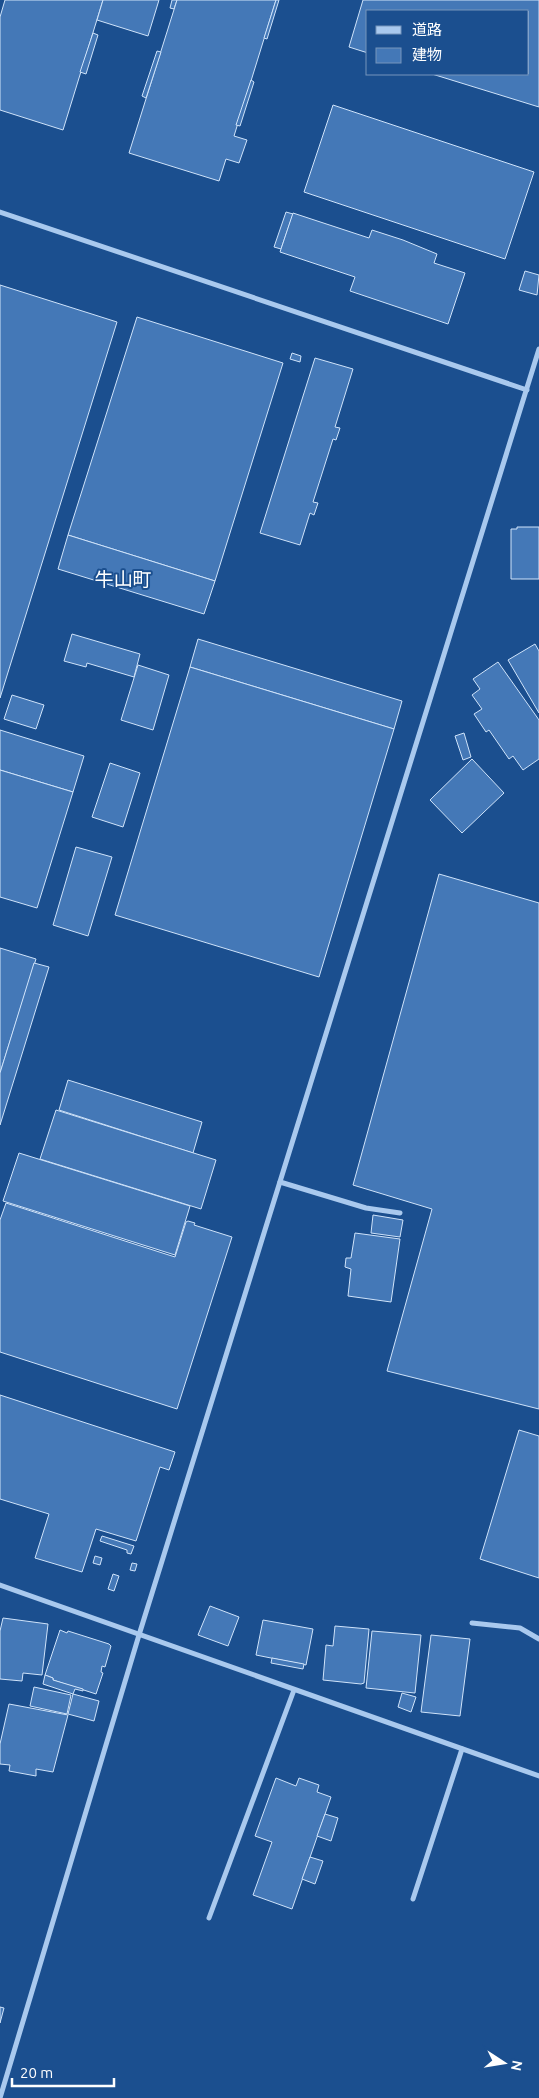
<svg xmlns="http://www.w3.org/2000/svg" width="539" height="2098" font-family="Ubuntu,'Noto Sans JP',sans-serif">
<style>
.building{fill:#4478b7;stroke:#cfe3fa}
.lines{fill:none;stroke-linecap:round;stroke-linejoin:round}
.street{stroke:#a9c9ee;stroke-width:5}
.labels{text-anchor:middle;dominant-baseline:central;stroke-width:4;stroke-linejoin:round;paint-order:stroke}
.quarter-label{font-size:19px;fill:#fff;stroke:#1b4f8f}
</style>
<rect width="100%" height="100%" fill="#1b4f8f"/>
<g class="building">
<path d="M 5,0 L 103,0 L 63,130 L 0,110 L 0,17 Z"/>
<path d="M 103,0 L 159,0 L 148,36 L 97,20 Z"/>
<path d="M 172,0 L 177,0 L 174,9 L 170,8 Z"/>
<path d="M 177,0 L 276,0 L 234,136 L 247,140 L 239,163 L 226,159 L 219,181 L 129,153 Z"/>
<path d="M 276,0 L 279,0 L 267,39 L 264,38 Z"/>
<path d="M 363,0 L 539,0 L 539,107 L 432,74 L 528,74 L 528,11 L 368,11 L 368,53 L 349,47 Z"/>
<path d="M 93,33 L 98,35 L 86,74 L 80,72 Z"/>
<path d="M 157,51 L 161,52 L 146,98 L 142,96 Z"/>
<path d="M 251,80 L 254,82 L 240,126 L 236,125 Z"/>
<path d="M 333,105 L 534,172 L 505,259 L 304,192 Z"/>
<path d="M 286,212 L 293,214 L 281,249 L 274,247 Z"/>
<path d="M 293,213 L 369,238 L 372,230 L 403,240 L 437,254 L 434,263 L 465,273 L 448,324 L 350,291 L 355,277 L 280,252 Z"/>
<path d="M 525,271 L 539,275 L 537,295 L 519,290 Z"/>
<path d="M 0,285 L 117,322 L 0,698 Z"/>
<path d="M 137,317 L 283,363 L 215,581 L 68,535 Z"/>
<path d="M 292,353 L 301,356 L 300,362 L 290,359 Z"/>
<path d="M 315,358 L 353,369 L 335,427 L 340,428 L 336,440 L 333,439 L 313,502 L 318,503 L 314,515 L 310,513 L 300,545 L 260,533 Z"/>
<path d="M 517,527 L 539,527 L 539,579 L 511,579 L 511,529 L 517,529 Z"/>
<path d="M 68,535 L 215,581 L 204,614 L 58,569 Z"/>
<path d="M 72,634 L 140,654 L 134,677 L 87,663 L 86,667 L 64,661 Z"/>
<path d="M 198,639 L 402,701 L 394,729 L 190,667 Z"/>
<path d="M 535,644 L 539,651 L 539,713 L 508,660 Z"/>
<path d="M 498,662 L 539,720 L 539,759 L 523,770 L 513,756 L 509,759 L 489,730 L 486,732 L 474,714 L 482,709 L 472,695 L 480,689 L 473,679 Z"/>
<path d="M 138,665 L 169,675 L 153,730 L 121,720 Z"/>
<path d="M 190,667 L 394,729 L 319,977 L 115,915 Z"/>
<path d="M 12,695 L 44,705 L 36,729 L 4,719 Z"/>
<path d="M 0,730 L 84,756 L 73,792 L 0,770 Z"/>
<path d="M 464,733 L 471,757 L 463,760 L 455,736 Z"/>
<path d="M 472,759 L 504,793 L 462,833 L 430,800 Z"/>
<path d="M 110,763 L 140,773 L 123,827 L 92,817 Z"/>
<path d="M 0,770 L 73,792 L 37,908 L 0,897 Z"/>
<path d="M 76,847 L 112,857 L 88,936 L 53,925 Z"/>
<path d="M 439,874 L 539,903 L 539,1409 L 387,1371 L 432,1209 L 353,1185 Z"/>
<path d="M 0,948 L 36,959 L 0,1073 Z"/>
<path d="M 34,963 L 49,967 L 0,1125 L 0,1073 Z"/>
<path d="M 68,1080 L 202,1122 L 193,1153 L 59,1110 Z"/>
<path d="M 56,1110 L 216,1160 L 201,1209 L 40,1159 Z"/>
<path d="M 19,1153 L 190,1206 L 175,1255 L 3,1201 Z"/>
<path d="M 6,1203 L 175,1257 L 186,1222 L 188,1221 L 195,1223 L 194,1225 L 232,1237 L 177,1409 L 0,1352 L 0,1220 Z"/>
<path d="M 373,1215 L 403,1220 L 400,1237 L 371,1233 Z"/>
<path d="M 355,1233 L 400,1239 L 391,1302 L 348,1296 L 351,1269 L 345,1267 L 346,1258 L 351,1258 Z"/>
<path d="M 0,1395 L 175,1452 L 169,1470 L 160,1467 L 136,1541 L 96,1529 L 82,1572 L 35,1558 L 49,1514 L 0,1499 Z"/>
<path d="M 519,1430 L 539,1436 L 539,1578 L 480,1559 Z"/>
<path d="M 102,1536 L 134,1546 L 131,1554 L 127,1553 L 127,1550 L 100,1541 Z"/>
<path d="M 95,1556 L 102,1558 L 100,1565 L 93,1563 Z"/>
<path d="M 132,1563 L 137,1564 L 135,1571 L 130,1570 Z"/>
<path d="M 113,1574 L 119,1576 L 114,1591 L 108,1589 Z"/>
<path d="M 210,1606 L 239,1617 L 228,1646 L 198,1635 Z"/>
<path d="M 3,1618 L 48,1624 L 42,1675 L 23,1673 L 22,1681 L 0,1679 L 0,1631 Z"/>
<path d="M 263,1620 L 313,1629 L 306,1665 L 256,1655 Z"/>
<path d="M 335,1626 L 369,1629 L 364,1683 L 361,1684 L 323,1680 L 326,1645 L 333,1646 Z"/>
<path d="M 60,1630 L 67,1633 L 68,1631 L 109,1644 L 111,1646 L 105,1667 L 102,1666 L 101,1672 L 103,1673 L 96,1694 L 53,1680 L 53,1678 L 45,1675 Z"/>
<path d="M 372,1631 L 421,1635 L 415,1693 L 366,1688 Z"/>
<path d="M 431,1635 L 470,1639 L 460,1716 L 421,1712 Z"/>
<path d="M 272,1658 L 304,1664 L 303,1669 L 271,1663 Z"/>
<path d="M 45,1675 L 53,1678 L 53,1680 L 83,1689 L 83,1691 L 75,1689 L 73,1694 L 43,1684 Z"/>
<path d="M 34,1687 L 71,1695 L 67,1714 L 30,1706 Z"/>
<path d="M 402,1693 L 416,1697 L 411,1712 L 398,1707 Z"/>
<path d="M 73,1694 L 99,1701 L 94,1721 L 68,1714 Z"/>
<path d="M 9,1704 L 68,1715 L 53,1772 L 36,1769 L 36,1776 L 9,1771 L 10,1765 L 0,1764 L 0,1744 Z"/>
<path d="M 276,1778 L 296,1786 L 299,1778 L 319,1785 L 317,1792 L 331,1797 L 292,1909 L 253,1895 L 272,1842 L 255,1836 Z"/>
<path d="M 325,1814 L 338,1818 L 331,1841 L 317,1836 Z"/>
<path d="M 310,1857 L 323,1861 L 315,1884 L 302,1879 Z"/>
<path d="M 0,2007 L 4,2008 L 0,2023 Z"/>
</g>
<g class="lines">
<g class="street">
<path d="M 0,212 L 527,390"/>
<path d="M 280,1182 L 366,1208 L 400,1213"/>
<path d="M 0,1585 L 539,1776"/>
<path d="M 472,1623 L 520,1628 L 539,1639"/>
<path d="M 413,1899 L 462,1749"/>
<path d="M 209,1918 L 294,1690"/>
<path d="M 0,2098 L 139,1635 L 539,349"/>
</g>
</g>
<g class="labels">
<g class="quarter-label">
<text x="123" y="579">牛山町</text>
</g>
</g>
<rect x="366" y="10" width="162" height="65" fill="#1b4f8f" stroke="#7695bc"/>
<rect x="376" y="26" width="25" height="8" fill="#a9c9ee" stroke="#7695bc"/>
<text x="412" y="35" font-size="15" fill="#ffffff">道路</text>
<rect x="376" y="48" width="25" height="15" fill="#4478b7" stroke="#7695bc"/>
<text x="412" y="60" font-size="15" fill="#ffffff">建物</text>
<g transform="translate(504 2063) rotate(102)" stroke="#1b4f8f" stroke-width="4" paint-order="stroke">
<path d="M0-4L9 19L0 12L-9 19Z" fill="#ffffff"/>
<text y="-8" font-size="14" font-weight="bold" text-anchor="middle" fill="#ffffff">N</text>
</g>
<path d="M12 2078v8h102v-8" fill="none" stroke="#ffffff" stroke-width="2.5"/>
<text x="20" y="2078" font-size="15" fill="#ffffff" stroke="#1b4f8f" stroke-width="4" paint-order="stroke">20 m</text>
</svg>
